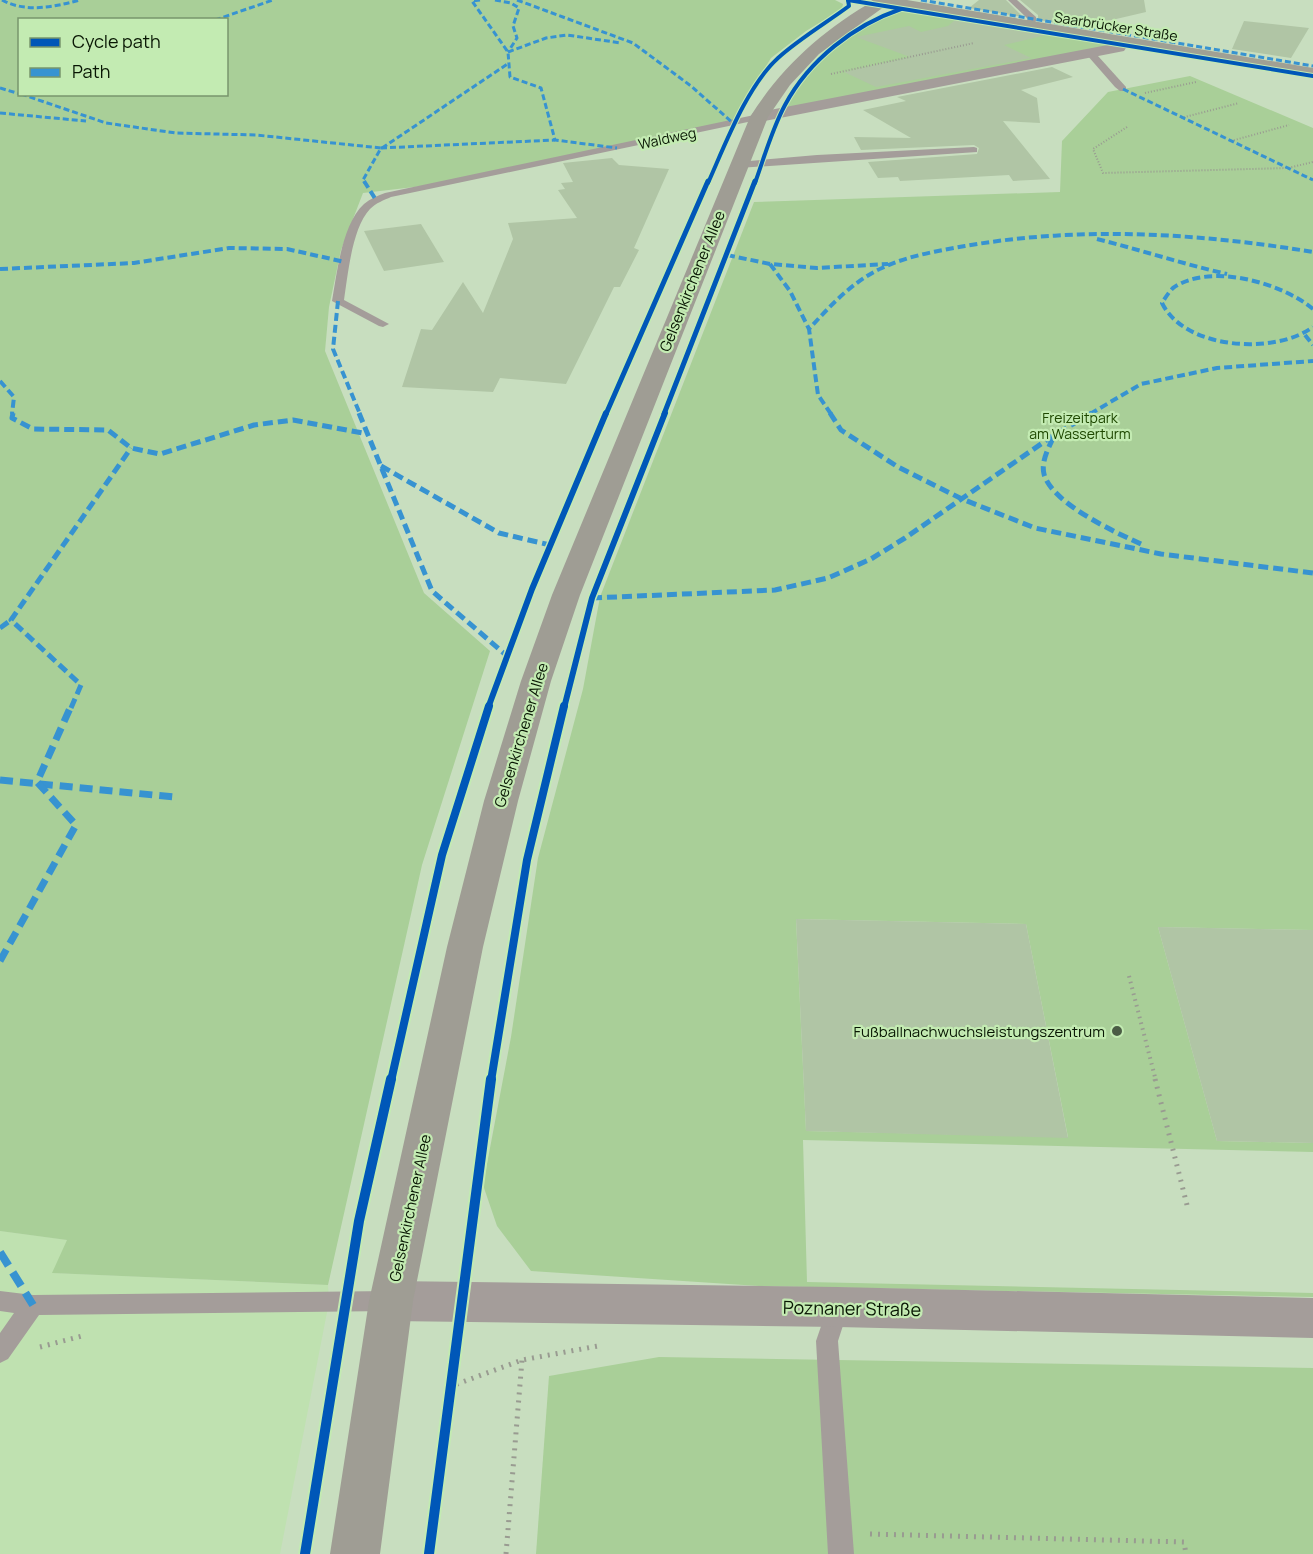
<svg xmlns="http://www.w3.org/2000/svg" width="1313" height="1554" font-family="Manrope,sans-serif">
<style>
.built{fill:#bfe1b0}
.green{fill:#a9cf98;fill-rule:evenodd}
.building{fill:#b0c5a5}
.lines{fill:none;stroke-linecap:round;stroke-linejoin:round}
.path-far2{stroke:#999b91;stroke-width:2;stroke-dasharray:1 2;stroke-linecap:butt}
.path-far1{stroke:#999b91;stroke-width:4;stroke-dasharray:1.5 4.5;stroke-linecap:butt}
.path{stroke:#999b91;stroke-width:5;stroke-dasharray:2 6;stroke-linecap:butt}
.lane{fill:#a49d9a;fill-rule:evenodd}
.street{fill:#a49d9a;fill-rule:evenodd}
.secondary{fill:#9f9d94;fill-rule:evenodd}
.primary{fill:#a0a094;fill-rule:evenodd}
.quiet-far4{stroke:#3793d1;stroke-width:3;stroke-dasharray:6 3;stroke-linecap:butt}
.quiet-far3{stroke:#3793d1;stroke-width:4;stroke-dasharray:8 4;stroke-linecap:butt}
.quiet-far2{stroke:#3793d1;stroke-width:5;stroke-dasharray:10 5;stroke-linecap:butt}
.quiet-far1{stroke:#3793d1;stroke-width:7;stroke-dasharray:13 7;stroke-linecap:butt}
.quiet{stroke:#3793d1;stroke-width:8;stroke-dasharray:16 8;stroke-linecap:butt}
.cycleway-far4-casing{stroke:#c3ebb2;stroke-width:6}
.cycleway-far3-casing{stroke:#c3ebb2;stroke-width:8}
.cycleway-far2-casing{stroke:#c3ebb2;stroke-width:9}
.cycleway-far1-casing{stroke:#c3ebb2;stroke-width:12}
.cycleway-casing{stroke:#c3ebb2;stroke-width:14}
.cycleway-far4{stroke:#0057b8;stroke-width:4}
.cycleway-far3{stroke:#0057b8;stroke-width:5}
.cycleway-far2{stroke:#0057b8;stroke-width:6}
.cycleway-far1{stroke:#0057b8;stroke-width:8}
.cycleway{stroke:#0057b8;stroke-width:10}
.poi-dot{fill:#4b5c45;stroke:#c3ebb2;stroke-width:2}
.labels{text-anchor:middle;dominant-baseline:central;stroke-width:4.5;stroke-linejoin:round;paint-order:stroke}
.far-street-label{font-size:14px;fill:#081603;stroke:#c3ebb2}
.far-park-label{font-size:14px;fill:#1e4800;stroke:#c3ebb2}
.street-label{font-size:15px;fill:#081603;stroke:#c3ebb2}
.poi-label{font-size:15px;fill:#081603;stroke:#c3ebb2;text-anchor:end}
.near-street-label{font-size:18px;fill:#081603;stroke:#c3ebb2}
</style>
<rect width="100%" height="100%" fill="#c8debf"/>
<path class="built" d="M 0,1231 L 68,1240 L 53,1273 L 328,1285 L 329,1302 L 280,1554 L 0,1554 Z"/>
<g class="green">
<path d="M 0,0 L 835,0 L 843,4 L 842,9 L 806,31 L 771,58 L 732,122 L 423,186 L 363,193 L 341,250 L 329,307 L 325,351 L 424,593 L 490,651 L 422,865 L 328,1285 L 52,1273 L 67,1240 L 0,1231 ZM 20,20 L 226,20 L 226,94 L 20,94 Z"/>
<path d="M 902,10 L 918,11 L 1116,45 L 786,109 C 792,98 798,86 806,76 C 827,50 869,18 902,10 Z"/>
<path d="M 1190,76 L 1313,128 L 1313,930 L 1158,927 L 1217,1141 L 1313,1143 L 1313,1152 L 803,1140 L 807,1282 L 1313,1293 L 1313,1297 L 759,1286 L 531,1271 L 497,1226 L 483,1185 L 511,1037 L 538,858 L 583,689 L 600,597 L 754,202 L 1060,192 L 1062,141 L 1108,92 ZM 796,919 L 1026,924 L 1068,1137 L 806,1131 Z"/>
<path d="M 659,1357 L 1313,1368 L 1313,1554 L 536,1554 L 549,1376 Z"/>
</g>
<g class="building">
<path d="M 979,0 L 1006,0 L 1023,17 L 969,8 Z"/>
<path d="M 1020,0 L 1144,0 L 1146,12 L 1082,27 L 1038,20 L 1038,15 Z"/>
<path d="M 955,20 L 1046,35 L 1004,45 L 1031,58 L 876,87 L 844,72 L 910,57 L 856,37 L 909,26 L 921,32 L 948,26 Z"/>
<path d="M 1244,21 L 1309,28 L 1291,58 L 1232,49 Z"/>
<path d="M 1052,67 L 1073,77 L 1021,90 L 1037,98 L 1040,123 L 1003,121 L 1050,179 L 1013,181 L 1009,175 L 900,181 L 898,177 L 878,178 L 868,162 L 977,154 L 979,148 L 974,145 L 861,150 L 854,137 L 911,138 L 863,110 L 906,101 L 897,97 Z"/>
<path d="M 612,158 L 619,165 L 669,169 L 634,248 L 639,250 L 620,287 L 614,287 L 566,384 L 500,378 L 493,392 L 402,387 L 421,329 L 432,330 L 463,282 L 483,313 L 513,239 L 508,223 L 577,218 L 558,190 L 565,189 L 561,183 L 573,182 L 563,163 Z"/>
<path d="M 421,224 L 444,262 L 384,271 L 364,231 Z"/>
<path d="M 796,919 L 1026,924 L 1068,1138 L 806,1131 Z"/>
<path d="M 1158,927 L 1313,930 L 1313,1143 L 1217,1141 Z"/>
</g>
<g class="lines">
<g class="path-far2">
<path d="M 831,74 L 974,43"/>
<path d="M 1145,93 L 1196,82"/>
<path d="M 1181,118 L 1239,103"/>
<path d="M 1127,127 L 1093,149 L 1103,173 L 1288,168 L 1313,162"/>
<path d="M 1231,141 L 1289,125"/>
</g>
<path class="path-far1" d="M 1129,976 L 1156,1081"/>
<g class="path">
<path d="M 1155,1079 L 1187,1205"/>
<path d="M 40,1347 L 82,1336"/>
<path d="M 449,1387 L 522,1360 L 598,1346"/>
<path d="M 870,1534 L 1184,1542 L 1186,1554"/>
<path d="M 506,1554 L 522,1360"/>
</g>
<g class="lane">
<path d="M 1008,0 L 1017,0 L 1036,17 L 1036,21 L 1030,27 L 1024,27 L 1023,25 L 1028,19 Z"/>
<path d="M 1087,51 L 1093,51 L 1098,56 L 1126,87 L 1126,91 L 1120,91 L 1115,87 L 1087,55 Z"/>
<path d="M 759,114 L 763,117 L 762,119 L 391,197 C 384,200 376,203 370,209 C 352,228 348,274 344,300 L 389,324 L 383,327 L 379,326 L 332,301 C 337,273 342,224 364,204 C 370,199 377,196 385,193 Z"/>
<path d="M 974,147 L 977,148 L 977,152 L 738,168 L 733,165 L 738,162 L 817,155 Z"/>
<path d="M 0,1291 L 33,1295 L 391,1291 L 399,1294 L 402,1301 L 399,1308 L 391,1311 L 39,1315 L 8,1359 L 0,1363 L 0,1333 L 14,1313 L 0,1311 Z"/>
<path d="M 838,1297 L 846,1300 L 849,1307 L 838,1341 L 854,1554 L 828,1554 L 816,1341 L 830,1300 Z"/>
</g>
<g class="street">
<path d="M 1118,43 L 1126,48 L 1124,51 L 759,122 L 753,121 L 750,117 L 753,113 L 759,112 Z"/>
<path d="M 391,1281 L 838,1287 L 1313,1298 L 1313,1338 L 838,1327 L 391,1321 L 375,1315 L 369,1301 L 375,1287 Z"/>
</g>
<path class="secondary" d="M 875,0 L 892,1 L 819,54 L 790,85 L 768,117 L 580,595 L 551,681 L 518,801 L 483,947 L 413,1301 L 380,1554 L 330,1554 L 369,1301 L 447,947 L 484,801 L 521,681 L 552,595 L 750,117 C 782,66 823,30 875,0 Z"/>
<path class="primary" d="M 871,0 L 907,0 L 1313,68 L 1313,78 L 879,5 Z"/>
<g class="quiet-far4">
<path d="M 2,0 C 26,13 54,7 80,0"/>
<path d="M 480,0 L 472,1 L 508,52 L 510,77 L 541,88 L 555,140 L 617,148"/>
<path d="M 495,0 L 511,3 L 519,8 L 513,26 L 517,38 L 508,52"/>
<path d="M 517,0 L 633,43 L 691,86 L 734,124"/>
<path d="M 921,0 L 1313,66"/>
<path d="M 215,20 L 273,0"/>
<path d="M 508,52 L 546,38 L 567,35 L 621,43"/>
<path d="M 0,88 L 20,94"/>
<path d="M 1123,89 L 1313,180"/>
<path d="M 21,94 L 106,123 L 176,133 L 256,135 L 381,148 L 363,180 L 365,183"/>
<path d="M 0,113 L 86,121"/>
<path d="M 381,148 L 555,140"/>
<path d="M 382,148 L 509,63"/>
</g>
<g class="quiet-far3">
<path d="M 364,181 L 376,200"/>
<path d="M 1097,239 C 1141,250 1183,264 1227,274"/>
<path d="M 727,255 L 770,264 L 817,268 L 888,264"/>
<path d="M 770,264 L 790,291 L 809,329"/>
<path d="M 0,269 L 134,263 L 229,248 L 287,249 L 345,262"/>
<path d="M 338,301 L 333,349 L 360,414"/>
<path d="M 1313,309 C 1282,283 1210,262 1173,288 C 1169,292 1165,298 1162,303 C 1185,350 1275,355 1313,327"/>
<path d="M 1305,335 L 1313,345"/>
<path d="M 0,381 L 14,397 L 12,414"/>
<path d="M 831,414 L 818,395 L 809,329 C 830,306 853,281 882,268 C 907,256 937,251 965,246 C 1080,226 1198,233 1313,252"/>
<path d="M 1090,414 L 1141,384 L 1217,368 L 1313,361"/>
</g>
<g class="quiet-far2">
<path d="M 13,413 L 12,418 L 33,429 L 108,430 L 131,448 L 160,454 L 254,425 L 293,420 L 368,434"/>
<path d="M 359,413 L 432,591 L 506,655"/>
<path d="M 830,413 L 841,430 L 898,467 L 962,499 L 1035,528 L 1161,554 L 1313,573"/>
<path d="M 1053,438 C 1048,449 1041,462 1044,474 C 1052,504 1117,533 1143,545"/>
<path d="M 381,466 L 499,533 L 550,545"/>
<path d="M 592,598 L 775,590 L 828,578 L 871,559 L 905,538 L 1054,435 L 1092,413"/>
<path d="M 0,628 L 11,620"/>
<path d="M 71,708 L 81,685 L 11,620 L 131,448"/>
</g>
<g class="quiet-far1">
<path d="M 0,780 L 174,797"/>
<path d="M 0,961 L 76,825 L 37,782 L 71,706"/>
</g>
<path class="quiet" d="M 0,1252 L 33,1305"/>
<g class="cycleway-far4-casing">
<g id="cycleway-far4">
<path d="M 848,0 L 1313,76"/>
<path d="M 708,183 C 725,145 747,86 778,58 C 799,39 826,23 849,6 L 848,0"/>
<path d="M 755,183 C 764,158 772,129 785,105 C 809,60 854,25 901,9"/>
</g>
</g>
<g class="cycleway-far3-casing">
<g id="cycleway-far3">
<path d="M 606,414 L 708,181"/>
<path d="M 664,414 L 755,181"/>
</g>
</g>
<g class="cycleway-far2-casing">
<g id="cycleway-far2">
<path d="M 488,708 L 532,589 L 606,413"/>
<path d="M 564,708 L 592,598 L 665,413"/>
</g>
</g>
<g class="cycleway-far1-casing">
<g id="cycleway-far1">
<path d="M 391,1081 L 442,855 L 489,706"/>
<path d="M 491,1081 L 527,860 L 564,706"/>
</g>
</g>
<g class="cycleway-casing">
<g id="cycleway">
<path d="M 305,1554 L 359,1221 L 391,1079"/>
<path d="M 429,1554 L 491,1079"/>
</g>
</g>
<use href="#cycleway-far4" class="cycleway-far4"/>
<use href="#cycleway-far3" class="cycleway-far3"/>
<use href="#cycleway-far2" class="cycleway-far2"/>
<use href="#cycleway-far1" class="cycleway-far1"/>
<use href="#cycleway" class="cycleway"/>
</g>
<circle class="poi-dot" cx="1117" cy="1031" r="6"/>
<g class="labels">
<g class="far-street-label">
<text transform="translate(1116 26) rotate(9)">Saarbrücker Straße</text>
<text transform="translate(667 138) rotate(-12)">Waldweg</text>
</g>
<g class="far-park-label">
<text x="1080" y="417">Freizeitpark<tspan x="1080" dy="16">am Wasserturm</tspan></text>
</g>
<g class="street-label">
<text transform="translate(692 281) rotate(-68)">Gelsenkirchener Allee</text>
<text transform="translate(521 735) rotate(-73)">Gelsenkirchener Allee</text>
<text transform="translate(410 1208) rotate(-78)">Gelsenkirchener Allee</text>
</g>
<g class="poi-label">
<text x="1105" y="1031">Fußballnachwuchsleistungszentrum</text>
</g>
<g class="near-street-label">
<text transform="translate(852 1308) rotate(1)">Poznaner Straße</text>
</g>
</g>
<rect x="18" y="18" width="210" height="78" fill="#c3ebb2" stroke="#78966c" stroke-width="1.5"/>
<rect x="30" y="38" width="30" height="9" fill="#0057b8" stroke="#78966c" stroke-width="1.5"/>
<text x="72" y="48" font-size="18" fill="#081603">Cycle path</text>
<rect x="30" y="68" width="30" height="9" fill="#3793d1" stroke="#78966c" stroke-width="1.5"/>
<text x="72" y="78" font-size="18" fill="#081603">Path</text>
</svg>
